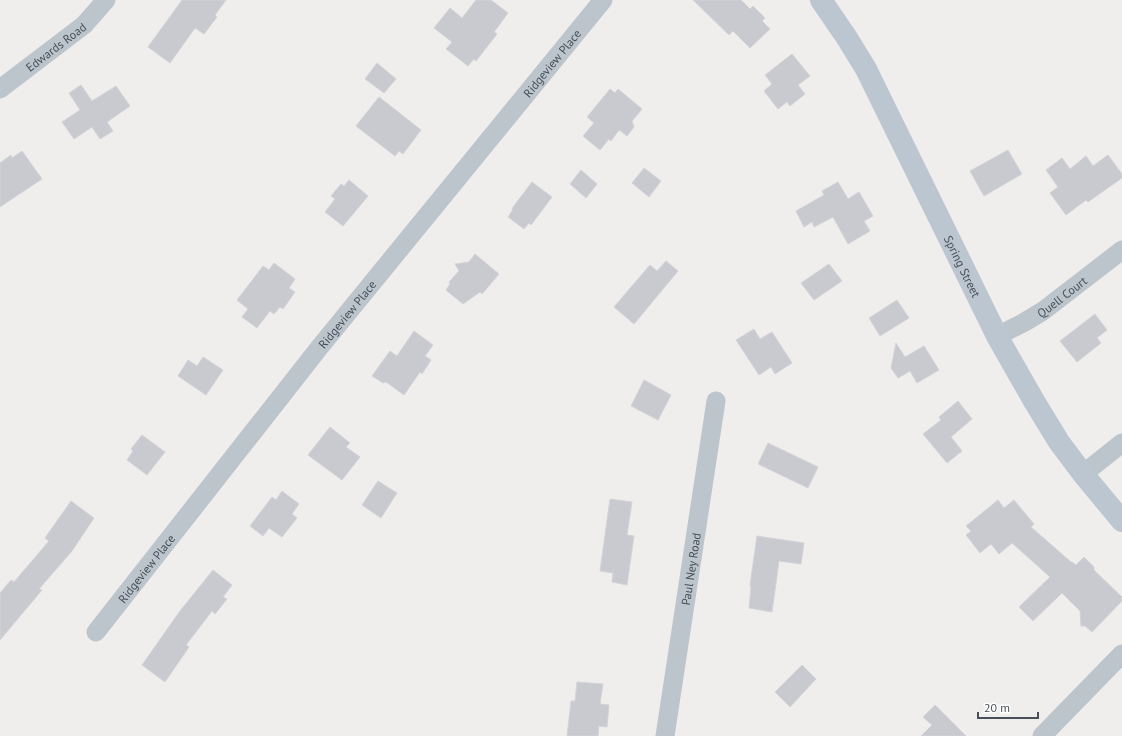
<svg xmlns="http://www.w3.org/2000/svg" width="1122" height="736" font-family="'PT Sans',sans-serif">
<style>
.building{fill:#c8cad0;stroke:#d2d4d9}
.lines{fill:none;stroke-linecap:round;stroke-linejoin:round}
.street{stroke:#bdc5cc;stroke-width:19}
.secondary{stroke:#bcc6d0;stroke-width:22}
.labels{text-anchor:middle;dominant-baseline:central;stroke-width:3.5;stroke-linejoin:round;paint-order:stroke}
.street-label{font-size:12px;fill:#475059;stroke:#fff}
</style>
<rect width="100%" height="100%" fill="#f0eded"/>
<g class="building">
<path d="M 182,0 L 226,0 L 215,15 L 217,17 L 204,34 L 195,28 L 170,63 L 148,47 Z"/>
<path d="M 476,0 L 491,0 L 508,13 L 494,32 L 497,34 L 476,61 L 474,59 L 468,66 L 446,49 L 452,42 L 434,28 L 450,8 L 462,18 Z"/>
<path d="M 693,0 L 741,0 L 750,9 L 753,6 L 765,18 L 762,21 L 770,29 L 750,48 L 733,31 L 729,35 Z"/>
<path d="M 792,54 L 810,76 L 798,85 L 805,94 L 790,106 L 787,102 L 778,109 L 764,91 L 772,84 L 765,75 Z"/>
<path d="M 377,63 L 396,79 L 384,93 L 365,79 Z"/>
<path d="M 81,85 L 92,101 L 116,86 L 130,106 L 107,122 L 113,131 L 100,139 L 92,127 L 74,139 L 62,122 L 80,110 L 69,93 Z"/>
<path d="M 610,89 L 615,93 L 618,89 L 642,109 L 632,121 L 634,127 L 627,136 L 619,130 L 611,141 L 609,139 L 600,150 L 583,136 L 594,123 L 587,117 Z"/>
<path d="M 379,97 L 421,130 L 403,154 L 399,151 L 395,156 L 356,126 Z"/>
<path d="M 1008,150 L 1022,174 L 984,196 L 970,171 Z"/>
<path d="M 22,151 L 42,179 L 0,207 L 0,163 L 11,155 L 12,158 Z"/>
<path d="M 1108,155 L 1122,174 L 1122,178 L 1088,202 L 1086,200 L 1066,215 L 1050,193 L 1058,187 L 1046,170 L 1062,158 L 1070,169 L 1086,156 L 1093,166 Z"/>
<path d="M 644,168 L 661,181 L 649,197 L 632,183 Z"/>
<path d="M 581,170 L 597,184 L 586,198 L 570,184 Z"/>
<path d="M 349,180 L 368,196 L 343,226 L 325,212 L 335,199 L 331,196 L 341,184 L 344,186 Z"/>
<path d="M 532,182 L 552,197 L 531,225 L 529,223 L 524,229 L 508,217 L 512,211 L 513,207 Z"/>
<path d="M 838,182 L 848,199 L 859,192 L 873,216 L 864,221 L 870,231 L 848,244 L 833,217 L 814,227 L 812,222 L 804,227 L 796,211 L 824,195 L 822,191 Z"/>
<path d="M 475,254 L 499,274 L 482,294 L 480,292 L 463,304 L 446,290 L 450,284 L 449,282 L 459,271 L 455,264 L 469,262 Z"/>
<path d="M 666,261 L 678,271 L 634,324 L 614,307 L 650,265 L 657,271 Z"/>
<path d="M 274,263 L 295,279 L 289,288 L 295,292 L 283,309 L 280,307 L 274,314 L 270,311 L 257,328 L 242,317 L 248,309 L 237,300 L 263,266 L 269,270 Z"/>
<path d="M 829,264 L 842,281 L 814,300 L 801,283 Z"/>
<path d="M 897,300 L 909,318 L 880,336 L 869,318 Z"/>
<path d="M 1095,314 L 1107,330 L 1097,338 L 1101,343 L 1077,362 L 1060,341 Z"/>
<path d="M 754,329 L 760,339 L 772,332 L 792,363 L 775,374 L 771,367 L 759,375 L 736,340 Z"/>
<path d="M 414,331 L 433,345 L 425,356 L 431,360 L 422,374 L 420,372 L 404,395 L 386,382 L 383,383 L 372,376 L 390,351 L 397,356 Z"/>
<path d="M 896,343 L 905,357 L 924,346 L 939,370 L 917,383 L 910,371 L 898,378 L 891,368 Z"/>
<path d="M 203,357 L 223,370 L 206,395 L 178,376 L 188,360 L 197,366 Z"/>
<path d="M 644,380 L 671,395 L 658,420 L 631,406 Z"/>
<path d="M 958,401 L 972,419 L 951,437 L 962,451 L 947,463 L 923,434 L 941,420 L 939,417 Z"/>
<path d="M 330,427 L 350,443 L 346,447 L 360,457 L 342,480 L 308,455 Z"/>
<path d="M 142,435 L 165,452 L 147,475 L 127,460 L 133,451 L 131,449 Z"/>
<path d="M 768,443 L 818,467 L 808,488 L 758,464 Z"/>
<path d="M 378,481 L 397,493 L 381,518 L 362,505 Z"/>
<path d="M 282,491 L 299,504 L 292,514 L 297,518 L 282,537 L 269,528 L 263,536 L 250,526 L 272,497 L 276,500 Z"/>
<path d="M 610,499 L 632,502 L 627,535 L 634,536 L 627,585 L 612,582 L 613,573 L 600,571 Z"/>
<path d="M 998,500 L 1004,508 L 1014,500 L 1034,524 L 1031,527 L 1071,562 L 1072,562 L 1076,565 L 1084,557 L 1094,567 L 1094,570 L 1122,597 L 1122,601 L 1092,632 L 1085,626 L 1081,626 L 1080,611 L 1062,593 L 1033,621 L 1019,607 L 1050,577 L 1012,543 L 999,554 L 991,544 L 980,553 L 966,535 L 971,531 L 966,526 Z"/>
<path d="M 71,501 L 94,518 L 72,551 L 39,589 L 42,590 L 0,640 L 0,593 L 11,580 L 14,582 L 49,541 L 45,538 Z"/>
<path d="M 757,536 L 804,543 L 801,564 L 779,561 L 772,612 L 749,608 L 751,588 L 750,585 Z"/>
<path d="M 213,570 L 232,585 L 223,597 L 227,599 L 215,614 L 212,611 L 186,645 L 189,647 L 165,682 L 142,665 L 180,611 Z"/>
<path d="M 802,665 L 816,679 L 790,707 L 775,692 Z"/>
<path d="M 577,682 L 603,684 L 600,704 L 609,705 L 607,727 L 599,726 L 598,736 L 567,736 L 571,701 L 575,701 Z"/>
<path d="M 935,705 L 966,736 L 921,736 L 932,725 L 923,717 Z"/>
</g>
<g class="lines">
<g class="street">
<path id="s1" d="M 0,89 L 84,25 L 106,0"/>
<path id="s2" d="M 997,336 L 1023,323 L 1043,311 L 1122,250"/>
<path d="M 1083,474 L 1122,443"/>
<path id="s3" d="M 96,632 L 319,348 L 603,0"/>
<path id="s4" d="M 665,736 L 716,401"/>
<path d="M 1042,736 L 1122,654"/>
</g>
<path class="secondary" id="s5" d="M 821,0 L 847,38 L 866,69 L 997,336 L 1034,401 L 1059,442 L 1083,474 L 1122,521"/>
</g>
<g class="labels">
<g class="street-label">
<text stroke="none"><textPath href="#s1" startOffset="70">Edwards Road</textPath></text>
<text stroke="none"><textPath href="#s3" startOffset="729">Ridgeview Place</textPath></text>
<text stroke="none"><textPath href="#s5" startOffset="302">Spring Street</textPath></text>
<text stroke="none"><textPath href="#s2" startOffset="76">Quell Court</textPath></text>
<text stroke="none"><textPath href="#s3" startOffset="405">Ridgeview Place</textPath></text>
<text stroke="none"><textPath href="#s3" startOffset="81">Ridgeview Place</textPath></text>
<text stroke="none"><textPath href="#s4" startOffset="169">Paul Ney Road</textPath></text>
</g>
</g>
<path d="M978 712v6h60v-6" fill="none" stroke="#475059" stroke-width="2"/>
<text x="984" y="712" font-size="12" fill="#475059" stroke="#ffffff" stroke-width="3" paint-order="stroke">20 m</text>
</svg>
